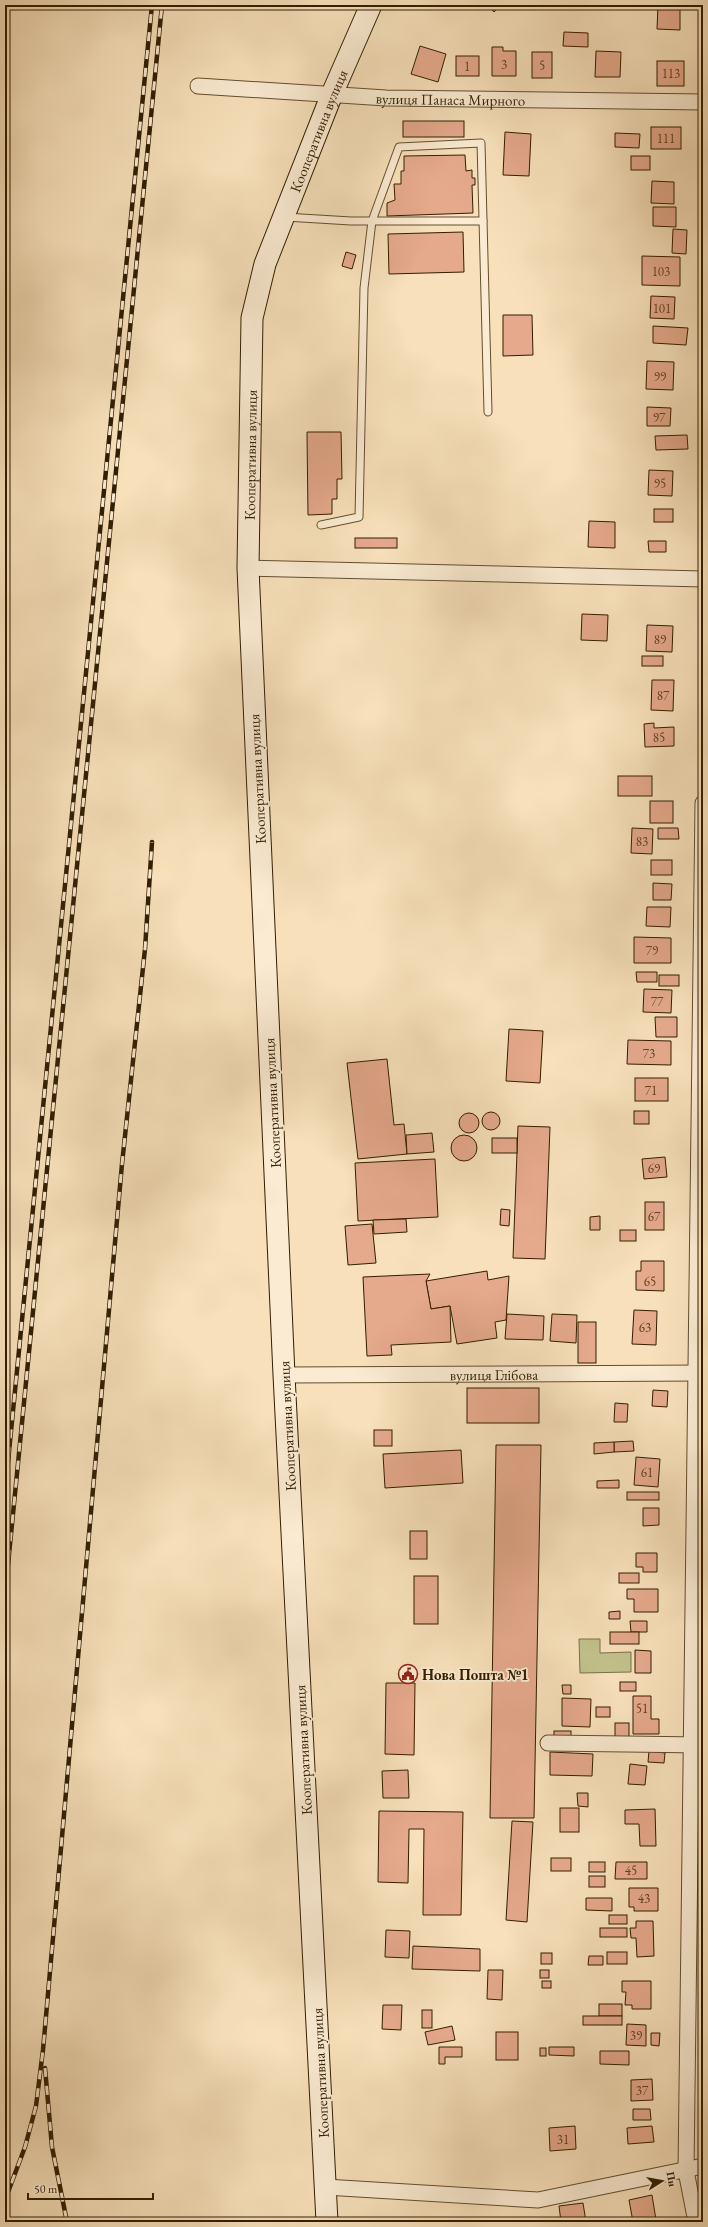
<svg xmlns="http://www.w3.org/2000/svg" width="708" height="2227" font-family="'EB Garamond',serif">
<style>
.garden{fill:#c1c18c;stroke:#7a7046}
.building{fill:#e5a98c;stroke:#321e00}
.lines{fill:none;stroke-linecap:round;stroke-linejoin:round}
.lane-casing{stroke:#634e2e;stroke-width:9}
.street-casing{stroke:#634e2e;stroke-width:17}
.secondary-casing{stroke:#321e00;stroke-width:23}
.lane{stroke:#faebd2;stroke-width:7}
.street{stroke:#faebd2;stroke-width:15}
.secondary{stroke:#faebd2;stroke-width:21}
.rail-casing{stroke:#321e00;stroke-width:4.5}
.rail{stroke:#faebd2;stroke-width:3;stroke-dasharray:9;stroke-linecap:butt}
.labels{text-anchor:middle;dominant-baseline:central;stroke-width:3.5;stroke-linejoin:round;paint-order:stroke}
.number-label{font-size:13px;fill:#5f4123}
.street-label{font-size:15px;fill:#321e00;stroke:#faebd2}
.poi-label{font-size:15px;font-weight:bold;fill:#321e00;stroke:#faebd2;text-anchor:start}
</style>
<rect width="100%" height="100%" fill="#f7e0ba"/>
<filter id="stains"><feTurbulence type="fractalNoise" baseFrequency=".005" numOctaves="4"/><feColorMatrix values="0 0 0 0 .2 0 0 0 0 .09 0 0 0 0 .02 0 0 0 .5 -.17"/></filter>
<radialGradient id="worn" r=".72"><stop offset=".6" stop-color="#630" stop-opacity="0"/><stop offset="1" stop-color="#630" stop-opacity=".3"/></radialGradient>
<path class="garden" d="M 579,1639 L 600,1639 L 600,1653 L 631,1652 L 631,1672 L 580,1673 Z"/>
<g class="building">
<path d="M 488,5 L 501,5 L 494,12 Z"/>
<path d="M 658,5 L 680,5 L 680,30 L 657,29 Z"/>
<path d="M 564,32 L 588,33 L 588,47 L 563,46 Z"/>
<path d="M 420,46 L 446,54 L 438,82 L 411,74 Z"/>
<path d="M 492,47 L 503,47 L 503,51 L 516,51 L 516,76 L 492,76 Z"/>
<path d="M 596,51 L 621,52 L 620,77 L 595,77 Z"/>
<rect x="532" y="52" width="20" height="26"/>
<rect x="456" y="56" width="23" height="20"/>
<rect x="657" y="61" width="27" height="25"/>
<rect x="403" y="121" width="61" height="16"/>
<rect x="651" y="127" width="30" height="22"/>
<path d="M 505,132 L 531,134 L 529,176 L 503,175 Z"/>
<path d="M 615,133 L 640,134 L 639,148 L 615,147 Z"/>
<path d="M 465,155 L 466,171 L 472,170 L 472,178 L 475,178 L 475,185 L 472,185 L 473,213 L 387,216 L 387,203 L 395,200 L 394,184 L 401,184 L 401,171 L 404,171 L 404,156 Z"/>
<rect x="631" y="156" width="19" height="14"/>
<path d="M 652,181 L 674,182 L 674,204 L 651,203 Z"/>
<path d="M 653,207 L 676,207 L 676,227 L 653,226 Z"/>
<path d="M 673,229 L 687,230 L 686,254 L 672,253 Z"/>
<path d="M 463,232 L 464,272 L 389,274 L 388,234 Z"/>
<path d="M 346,252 L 356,255 L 352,269 L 342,266 Z"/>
<path d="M 642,256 L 680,257 L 680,286 L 642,285 Z"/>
<path d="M 651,296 L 675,297 L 674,319 L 650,318 Z"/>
<path d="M 503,315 L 532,315 L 533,355 L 503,356 Z"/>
<path d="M 653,326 L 688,328 L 686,345 L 653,343 Z"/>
<path d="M 647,361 L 674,362 L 673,390 L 646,389 Z"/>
<path d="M 647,407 L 671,408 L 670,426 L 647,426 Z"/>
<path d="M 307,432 L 341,432 L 342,479 L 337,479 L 337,499 L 332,499 L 332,514 L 308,515 Z"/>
<path d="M 687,435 L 688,449 L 656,450 L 655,436 Z"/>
<path d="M 649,470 L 673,471 L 672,496 L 648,495 Z"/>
<rect x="654" y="509" width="19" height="13"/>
<path d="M 589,521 L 615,522 L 615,548 L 588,547 Z"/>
<rect x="355" y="538" width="42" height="10"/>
<path d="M 648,541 L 666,541 L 666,552 L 649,552 Z"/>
<path d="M 582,614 L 608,615 L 607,641 L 581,640 Z"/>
<path d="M 647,625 L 673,626 L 672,652 L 646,651 Z"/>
<rect x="642" y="656" width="21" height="10"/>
<path d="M 652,680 L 674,680 L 673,711 L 651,710 Z"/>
<path d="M 654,723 L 654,728 L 674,727 L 674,746 L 645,747 L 644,724 Z"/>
<rect x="618" y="776" width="34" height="20"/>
<rect x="650" y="801" width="23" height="22"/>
<path d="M 632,828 L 653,829 L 652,854 L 631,853 Z"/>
<path d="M 658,828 L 678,828 L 679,839 L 658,839 Z"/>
<rect x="651" y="860" width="21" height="15"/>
<path d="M 653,883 L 672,884 L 671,900 L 653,900 Z"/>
<path d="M 647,907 L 671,907 L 670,927 L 646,926 Z"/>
<path d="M 634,937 L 671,938 L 671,963 L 634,963 Z"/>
<path d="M 636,972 L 657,972 L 657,982 L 637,982 Z"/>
<rect x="659" y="975" width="20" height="11"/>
<path d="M 644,989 L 672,990 L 671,1013 L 643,1012 Z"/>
<path d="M 655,1017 L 677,1017 L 677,1037 L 656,1037 Z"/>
<path d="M 509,1029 L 543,1031 L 540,1083 L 506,1081 Z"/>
<path d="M 628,1040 L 671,1041 L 671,1065 L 627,1064 Z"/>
<path d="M 387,1059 L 394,1125 L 404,1124 L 407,1154 L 358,1159 L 347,1063 Z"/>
<rect x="635" y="1078" width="33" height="23"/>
<rect x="634" y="1111" width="15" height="13"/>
<circle cx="491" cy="1121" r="9"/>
<circle cx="469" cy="1123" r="10"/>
<path d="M 518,1126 L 550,1127 L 545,1259 L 513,1258 Z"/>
<path d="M 432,1133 L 434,1152 L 407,1154 L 406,1135 Z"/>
<circle cx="464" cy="1148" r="13"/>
<rect x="492" y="1138" width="25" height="15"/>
<path d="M 665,1157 L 667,1177 L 644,1179 L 642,1159 Z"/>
<path d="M 435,1159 L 438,1217 L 358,1221 L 355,1163 Z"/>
<rect x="645" y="1202" width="19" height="28"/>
<path d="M 501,1209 L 510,1210 L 509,1226 L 500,1225 Z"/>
<path d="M 600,1216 L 600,1230 L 590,1230 L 590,1217 Z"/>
<path d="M 406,1219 L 407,1232 L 374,1234 L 373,1220 Z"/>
<path d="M 372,1224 L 376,1263 L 348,1265 L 345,1226 Z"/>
<rect x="620" y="1230" width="16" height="11"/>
<path d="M 641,1261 L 664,1261 L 664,1291 L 636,1290 L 636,1271 L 641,1271 Z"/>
<path d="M 487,1271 L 488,1280 L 509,1276 L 506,1320 L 495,1322 L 497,1338 L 457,1344 L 450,1306 L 431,1309 L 426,1281 Z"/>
<path d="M 430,1274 L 426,1281 L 431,1309 L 450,1306 L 451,1342 L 391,1345 L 392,1355 L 367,1356 L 363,1277 Z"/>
<path d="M 634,1310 L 657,1311 L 656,1345 L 632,1344 Z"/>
<path d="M 507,1314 L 544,1316 L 543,1340 L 505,1339 Z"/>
<path d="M 552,1314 L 577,1315 L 576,1343 L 550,1341 Z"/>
<rect x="578" y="1322" width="18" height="41"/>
<rect x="467" y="1388" width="72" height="35"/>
<path d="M 653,1390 L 668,1391 L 667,1407 L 652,1406 Z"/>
<path d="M 615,1403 L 628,1404 L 627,1422 L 614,1422 Z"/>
<rect x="374" y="1430" width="18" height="16"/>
<path d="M 633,1441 L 634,1451 L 614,1452 L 614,1442 Z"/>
<path d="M 614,1442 L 614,1452 L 594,1454 L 594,1443 Z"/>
<path d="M 496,1445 L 541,1445 L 534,1818 L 490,1818 Z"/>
<path d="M 461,1450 L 463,1483 L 385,1488 L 383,1454 Z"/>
<path d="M 636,1457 L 660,1459 L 658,1487 L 634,1485 Z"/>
<path d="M 619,1480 L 619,1488 L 597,1488 L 597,1481 Z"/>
<rect x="627" y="1492" width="32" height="8"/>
<path d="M 643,1508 L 659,1508 L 659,1525 L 643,1526 Z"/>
<rect x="410" y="1531" width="17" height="28"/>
<path d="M 636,1553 L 657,1553 L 657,1572 L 643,1572 L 643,1567 L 636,1567 Z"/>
<rect x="619" y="1573" width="20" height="10"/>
<rect x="414" y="1576" width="24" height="48"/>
<path d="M 627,1589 L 658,1589 L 658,1612 L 634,1612 L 634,1599 L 627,1599 Z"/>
<path d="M 620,1611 L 620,1619 L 609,1619 L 609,1612 Z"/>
<path d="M 630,1621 L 647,1621 L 647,1632 L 631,1632 Z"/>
<rect x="610" y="1632" width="29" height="12"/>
<path d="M 635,1650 L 651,1651 L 651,1673 L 635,1673 Z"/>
<rect x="620" y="1682" width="16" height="9"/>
<path d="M 386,1683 L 415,1683 L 414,1755 L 385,1754 Z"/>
<path d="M 562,1685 L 571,1685 L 571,1694 L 563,1694 Z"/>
<path d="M 633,1696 L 651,1696 L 651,1719 L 659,1719 L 659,1734 L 633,1734 Z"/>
<path d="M 562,1698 L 591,1699 L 590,1727 L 562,1726 Z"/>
<rect x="596" y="1707" width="14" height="10"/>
<rect x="615" y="1723" width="14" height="16"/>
<rect x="554" y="1731" width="17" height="9"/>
<path d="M 649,1751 L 665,1753 L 664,1763 L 648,1762 Z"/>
<path d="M 550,1752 L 593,1754 L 592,1776 L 550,1775 Z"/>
<path d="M 630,1764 L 647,1766 L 645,1785 L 628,1784 Z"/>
<path d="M 408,1770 L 409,1798 L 383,1798 L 382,1771 Z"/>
<path d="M 577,1793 L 588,1793 L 588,1807 L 578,1806 Z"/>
<rect x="560" y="1808" width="19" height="24"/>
<path d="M 655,1809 L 656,1846 L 640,1846 L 639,1824 L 625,1824 L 625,1810 Z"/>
<path d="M 379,1811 L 463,1812 L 461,1915 L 423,1915 L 424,1829 L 409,1829 L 408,1883 L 378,1882 Z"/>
<path d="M 512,1821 L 533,1822 L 527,1922 L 506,1920 Z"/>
<rect x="551" y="1858" width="20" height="13"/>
<rect x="589" y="1862" width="16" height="10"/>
<path d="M 616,1862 L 647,1862 L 647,1879 L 615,1879 Z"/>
<rect x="589" y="1876" width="16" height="11"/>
<path d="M 629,1888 L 658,1888 L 658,1911 L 634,1911 L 634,1907 L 629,1907 Z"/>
<path d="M 586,1898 L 612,1898 L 612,1911 L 586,1910 Z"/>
<rect x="609" y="1915" width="18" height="9"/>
<path d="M 636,1921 L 653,1921 L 654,1956 L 637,1957 L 636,1938 L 631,1938 L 630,1928 L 636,1928 Z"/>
<rect x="600" y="1928" width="27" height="9"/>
<path d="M 386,1930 L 410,1931 L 409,1958 L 385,1957 Z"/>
<path d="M 413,1946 L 480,1949 L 480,1971 L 412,1969 Z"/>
<rect x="607" y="1952" width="20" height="12"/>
<rect x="541" y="1953" width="11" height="11"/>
<path d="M 589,1956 L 603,1956 L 603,1965 L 588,1965 Z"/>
<path d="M 488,1970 L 503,1970 L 502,2000 L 487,1999 Z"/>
<rect x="540" y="1970" width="9" height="8"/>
<rect x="542" y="1981" width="9" height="7"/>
<path d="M 622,1981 L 651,1981 L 651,2009 L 632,2009 L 632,2005 L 625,2005 L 626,1992 L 622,1992 Z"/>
<rect x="599" y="2004" width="23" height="12"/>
<path d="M 383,2005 L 402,2005 L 401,2030 L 382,2029 Z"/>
<rect x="422" y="2010" width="10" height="18"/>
<rect x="583" y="2016" width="39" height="9"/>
<path d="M 627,2024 L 646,2025 L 646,2046 L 626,2045 Z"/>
<path d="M 452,2026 L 455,2040 L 428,2045 L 425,2032 Z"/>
<rect x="496" y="2032" width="22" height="28"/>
<path d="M 651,2033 L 660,2033 L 659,2046 L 651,2045 Z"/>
<path d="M 439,2047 L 462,2047 L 462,2057 L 445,2057 L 445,2064 L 439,2064 Z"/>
<path d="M 549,2047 L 574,2047 L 574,2056 L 549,2055 Z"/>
<rect x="540" y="2048" width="6" height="8"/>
<path d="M 600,2051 L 629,2051 L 629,2065 L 600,2064 Z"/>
<path d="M 652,2079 L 653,2100 L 631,2101 L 631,2080 Z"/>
<path d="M 633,2109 L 650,2109 L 651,2120 L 633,2120 Z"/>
<path d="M 575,2126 L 576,2149 L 550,2151 L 549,2128 Z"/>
<path d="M 652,2126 L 654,2142 L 628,2144 L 627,2128 Z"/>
<path d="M 652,2195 L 656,2220 L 633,2222 L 629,2200 Z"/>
<path d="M 583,2203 L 586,2222 L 561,2222 L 559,2206 Z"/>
</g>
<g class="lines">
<g class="lane-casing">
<g id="lane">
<path d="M 285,217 L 351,221 L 483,221"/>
<path d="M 321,525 L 359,517 L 364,288 L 372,221 L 399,147 L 481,143 L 488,412"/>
</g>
</g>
<g class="street-casing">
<g id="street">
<path id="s1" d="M 198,86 L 386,98 L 703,102"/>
<path d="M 248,568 L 703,579"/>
<path id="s2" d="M 284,1375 L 703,1373"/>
<path d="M 548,1743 L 703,1745"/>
<path d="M 325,2187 L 538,2200 L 703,2166"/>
<path d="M 696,2222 L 686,2171 L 703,803"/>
</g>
</g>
<g class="secondary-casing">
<g id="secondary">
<path id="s3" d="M 327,2222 L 284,1375 L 248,568 L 252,318 L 265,264 L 332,94 L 371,5"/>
</g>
</g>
<use href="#lane" class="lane"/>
<use href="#street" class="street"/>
<use href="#secondary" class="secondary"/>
<g class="rail-casing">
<g id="rail">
<path d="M 5,1492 L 152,5"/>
<path d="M 5,1595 L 162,5"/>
<path d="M 45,2068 L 52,2147 L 67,2222"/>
<path d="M 5,2200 L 25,2147 L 36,2106 L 43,2050 L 122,1164 L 145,949 L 152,842"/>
</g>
</g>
<use href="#rail" class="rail"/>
</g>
<defs>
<g id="civic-ring" transform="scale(1)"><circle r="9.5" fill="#faebd2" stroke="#8f2418" stroke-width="1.5"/><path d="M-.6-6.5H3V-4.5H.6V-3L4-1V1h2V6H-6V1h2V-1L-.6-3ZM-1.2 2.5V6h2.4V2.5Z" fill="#8f2418"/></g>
</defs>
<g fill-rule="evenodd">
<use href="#civic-ring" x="408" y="1674"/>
</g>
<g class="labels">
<g class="number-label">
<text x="504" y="64">3</text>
<text x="542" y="65">5</text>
<text x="467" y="66">1</text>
<text x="671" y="73">113</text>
<text x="666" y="138">111</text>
<text x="661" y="271">103</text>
<text x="662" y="308">101</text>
<text x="660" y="376">99</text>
<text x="659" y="417">97</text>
<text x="660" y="483">95</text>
<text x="660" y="639">89</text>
<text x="663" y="695">87</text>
<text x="659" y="737">85</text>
<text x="642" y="841">83</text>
<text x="652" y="950">79</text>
<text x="657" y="1001">77</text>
<text x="649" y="1053">73</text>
<text x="651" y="1090">71</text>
<text x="654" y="1168">69</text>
<text x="654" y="1216">67</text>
<text x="650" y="1281">65</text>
<text x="645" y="1327">63</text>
<text x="647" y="1472">61</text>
<text x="642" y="1708">51</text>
<text x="631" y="1870">45</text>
<text x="644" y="1898">43</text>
<text x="636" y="2035">39</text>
<text x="642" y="2090">37</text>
<text x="563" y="2139">31</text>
</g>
<g class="street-label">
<text stroke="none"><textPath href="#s1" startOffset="253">вулиця Панаса Мирного</textPath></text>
<text stroke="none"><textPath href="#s3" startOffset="2105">Кооперативна вулиця</textPath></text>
<text stroke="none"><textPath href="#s3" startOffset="1769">Кооперативна вулиця</textPath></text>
<text transform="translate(257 779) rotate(-93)">Кооперативна вулиця</text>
<text transform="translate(272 1103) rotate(-93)">Кооперативна вулиця</text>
<text stroke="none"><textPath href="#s2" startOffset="210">вулиця Глібова</textPath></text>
<text transform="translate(287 1426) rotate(-93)">Кооперативна вулиця</text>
<text transform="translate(303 1750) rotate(-93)">Кооперативна вулиця</text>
<text transform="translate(320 2073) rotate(-93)">Кооперативна вулиця</text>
</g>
<g class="poi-label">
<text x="422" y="1674">Нова Пошта №1</text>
</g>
</g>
<rect width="708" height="2227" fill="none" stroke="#f7e0ba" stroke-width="20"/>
<rect x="6" y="6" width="696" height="2215" fill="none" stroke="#321e00" stroke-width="2"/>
<rect x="10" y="10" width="688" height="2207" fill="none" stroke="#321e00"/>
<g transform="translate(662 2181) rotate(79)" stroke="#faebd2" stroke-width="3" paint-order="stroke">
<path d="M0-3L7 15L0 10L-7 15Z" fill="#321e00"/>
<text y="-6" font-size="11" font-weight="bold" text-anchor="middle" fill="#321e00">Пн</text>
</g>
<path d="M28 2193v6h125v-6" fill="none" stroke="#321e00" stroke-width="2"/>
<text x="34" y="2193" font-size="12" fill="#321e00" stroke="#faebd2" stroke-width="3" paint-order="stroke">50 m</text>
<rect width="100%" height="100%" filter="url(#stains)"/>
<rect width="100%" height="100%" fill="url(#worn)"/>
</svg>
